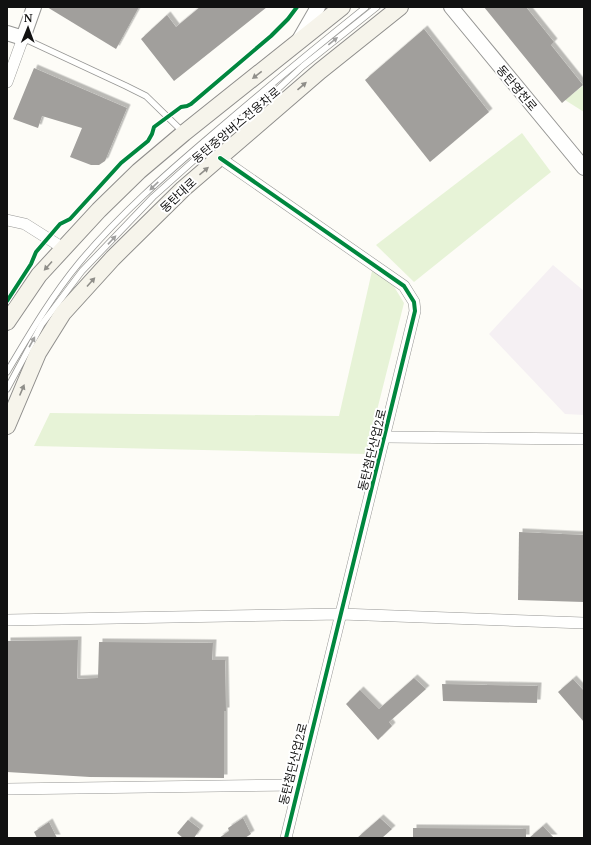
<svg xmlns="http://www.w3.org/2000/svg" width="591" height="845" font-family="'Noto Serif','Noto Sans KR',serif">
<style>
.industrial{fill:#f5f0f3}
.green{fill:#e7f3d7}
.building{fill:#a19f9c;filter:url(#shadow)}
.lines{fill:none;stroke-linecap:round;stroke-linejoin:round}
.service-casing{stroke:#979795;stroke-width:7}
.minor-casing{stroke:#979795;stroke-width:12}
.tertiary-casing{stroke:#979795;stroke-width:16}
.secondary-casing{stroke:#8e8d8b;stroke-width:18}
.service{stroke:#fffffe;stroke-width:5.5}
.minor{stroke:#fffffe;stroke-width:11}
.tertiary{stroke:#fffffe;stroke-width:14}
.secondary{stroke:#f6f4eb;stroke-width:16}
.cycleway-casing{stroke:#fff;stroke-width:6}
.cycleway{stroke:#00873e;stroke-width:4}
.oneway{fill:#a0a09f}
.oneway2{fill:#8f8e89}
.labels{text-anchor:middle;dominant-baseline:central;stroke-width:4;stroke-linejoin:round;paint-order:stroke}
.street-label{font-size:12px;fill:#111;stroke:#fff}
</style>
<defs>
<filter id="shadow"><feDropShadow dx="3.5" dy="-3.5" stdDeviation="0" flood-color="#0004"/></filter>
</defs>
<rect width="100%" height="100%" fill="#fdfcf7"/>
<path class="industrial" d="M 553,265 L 584,291 L 584,415 L 565,414 L 489,334 Z"/>
<g class="green">
<path d="M 584,85 L 584,112 L 565,100 Z"/>
<path d="M 522,133 L 551,172 L 414,282 L 376,245 Z"/>
<path d="M 372,271 L 390,280 L 404,303 L 366,454 L 34,446 L 50,413 L 339,416 Z"/>
</g>
<g class="building">
<path d="M 47,7 L 139,7 L 116,49 Z"/>
<path d="M 200,7 L 267,7 L 174,81 L 141,39 L 167,15 L 176,27 Z"/>
<path d="M 484,7 L 526,7 L 554,42 L 551,45 L 583,85 L 562,103 Z"/>
<path d="M 424,29 L 489,112 L 430,162 L 365,80 Z"/>
<path d="M 34,68 L 127,108 L 105,161 L 99,165 L 91,165 L 70,157 L 82,128 L 42,116 L 38,128 L 13,119 Z"/>
<path d="M 519,532 L 584,535 L 584,602 L 518,600 Z"/>
<path d="M 78,640 L 77,679 L 98,678 L 99,642 L 213,643 L 212,660 L 225,660 L 226,711 L 224,711 L 224,778 L 90,777 L 7,772 L 7,641 Z"/>
<path d="M 414,678 L 426,689 L 389,722 L 392,726 L 378,740 L 346,704 L 360,690 L 379,709 Z"/>
<path d="M 573,679 L 584,691 L 584,722 L 558,692 Z"/>
<path d="M 442,684 L 538,686 L 537,703 L 443,701 Z"/>
<path d="M 243,818 L 251,834 L 245,838 L 219,838 L 229,831 L 228,828 Z"/>
<path d="M 380,818 L 392,829 L 382,838 L 357,838 Z"/>
<path d="M 188,820 L 200,829 L 194,838 L 183,838 L 177,833 Z"/>
<path d="M 49,822 L 57,838 L 37,838 L 34,832 Z"/>
<path d="M 543,826 L 554,838 L 529,838 Z"/>
<path d="M 413,828 L 526,829 L 526,838 L 413,838 Z"/>
</g>
<g class="lines">
<g class="service-casing">
<g id="service">
<path d="M 23,38 L 126,86 L 146,96 L 183,132"/>
<path d="M 7,372 C 29,335 51,297 79,263 C 119,215 167,173 214,133 C 264,90 315,48 366,7"/>
<path d="M 7,389 L 42,324 L 82,271 L 153,197 L 238,121 L 266,100 L 303,66 L 377,7"/>
</g>
</g>
<g class="minor-casing">
<g id="minor">
<path d="M 7,82 L 23,38"/>
<path d="M 220,158 L 404,286 L 414,302 L 415,311 L 286,838"/>
<path d="M 7,220 L 25,224 L 63,248"/>
<path d="M 385,437 L 584,439"/>
<path d="M 7,620 L 341,614 L 584,623"/>
<path d="M 7,789 L 298,785"/>
</g>
</g>
<g class="tertiary-casing">
<g id="tertiary">
<path d="M 451,7 L 584,168"/>
<path d="M 7,33 L 23,38 L 34,7"/>
<path d="M 299,40 L 318,7"/>
</g>
</g>
<g class="secondary-casing">
<g id="secondary">
<path d="M 7,322 L 39,275 L 99,210 L 139,171 L 184,133 L 342,7"/>
<path d="M 7,426 L 38,353 L 63,313 L 113,258 L 183,189 L 320,71 L 400,7"/>
</g>
</g>
<use href="#service" class="service"/>
<use href="#minor" class="minor"/>
<use href="#tertiary" class="tertiary"/>
<use href="#secondary" class="secondary"/>
<g class="cycleway-casing">
<g id="cycleway">
<path d="M 220,158 L 404,286 L 414,302 L 415,311 L 286,838"/>
<path d="M 7,301 L 31,264 L 36,252 L 60,224 L 70,219 L 121,163 L 148,141 L 152,134 L 154,127 L 181,107 L 187,106 L 191,104 L 271,36 L 288,19 L 297,7"/>
</g>
</g>
<use href="#cycleway" class="cycleway"/>
</g>
<defs><path id="oneway-solid" d="M-6-.8H1V-3.2L6.5 0L1 3.2V.8H-6Z"/></defs>
<g class="oneway">
<use href="#oneway-solid" transform="translate(333 41) rotate(-39)"/>
<use href="#oneway-solid" transform="translate(154 186) rotate(136)"/>
<use href="#oneway-solid" transform="translate(112 240) rotate(-47)"/>
<use href="#oneway-solid" transform="translate(32 342) rotate(-61)"/>
</g>
<g class="oneway2">
<use href="#oneway-solid" transform="translate(257 75) rotate(142)"/>
<use href="#oneway-solid" transform="translate(302 86) rotate(-41)"/>
<use href="#oneway-solid" transform="translate(204 171) rotate(-40)"/>
<use href="#oneway-solid" transform="translate(48 266) rotate(132)"/>
<use href="#oneway-solid" transform="translate(91 282) rotate(-48)"/>
<use href="#oneway-solid" transform="translate(22 390) rotate(-67)"/>
</g>
<g class="labels">
<g class="street-label">
<text transform="translate(517 88) rotate(50)">동탄영천로</text>
<text transform="translate(236 125) rotate(-40)">동탄중앙버스전용차로</text>
<text transform="translate(178 195) rotate(-43)">동탄대로</text>
<text transform="translate(372 450) rotate(-76)">동탄첨단산업2로</text>
<text transform="translate(293 764) rotate(-76)">동탄첨단산업2로</text>
</g>
</g>
<rect width="591" height="845" fill="none" stroke="#111111" stroke-width="16"/>
<g transform="translate(28 28) rotate(1)" stroke="#ffffff" stroke-width="3" paint-order="stroke">
<path d="M0-3L7 15L0 10L-7 15Z" fill="#111111"/>
<text y="-6" font-size="11" font-weight="bold" text-anchor="middle" fill="#111111">N</text>
</g>
</svg>
